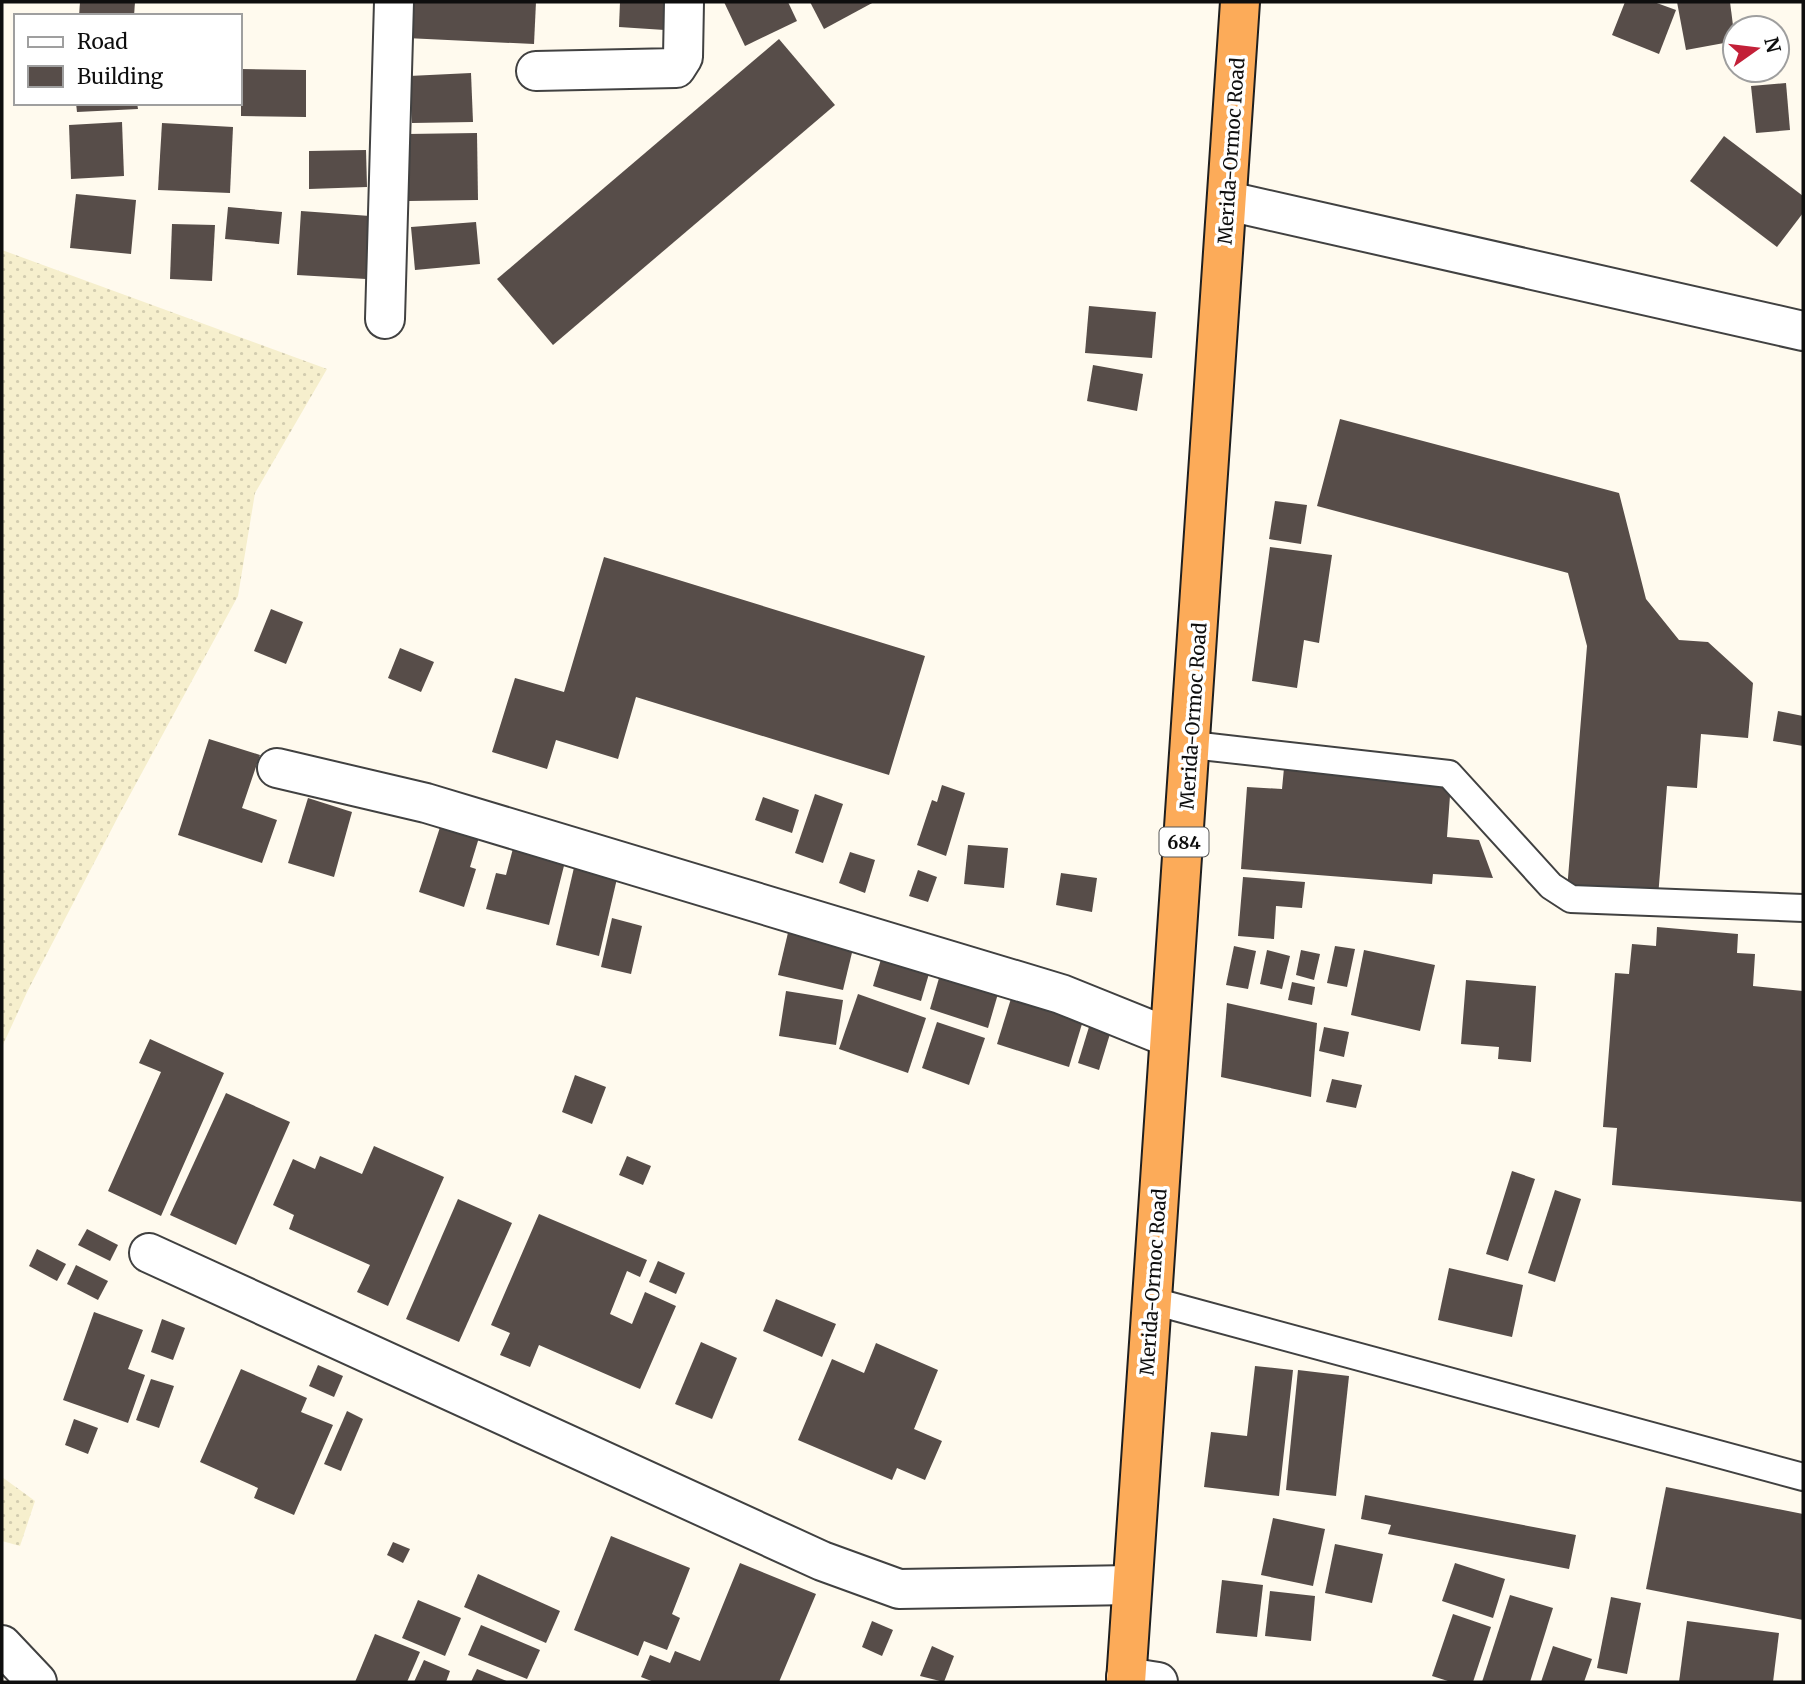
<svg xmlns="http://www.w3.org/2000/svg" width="1805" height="1684" font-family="Merriweather,serif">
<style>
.farmland{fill:url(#farmland-dots)}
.building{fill:#574d49}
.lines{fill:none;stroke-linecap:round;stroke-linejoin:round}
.service-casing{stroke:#414141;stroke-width:30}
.minor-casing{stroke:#414141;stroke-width:42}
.trunk-casing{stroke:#1f1f1f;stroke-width:42}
.service{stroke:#fff;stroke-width:26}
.minor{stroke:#fff;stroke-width:38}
.trunk{stroke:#fcab59;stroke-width:38}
.labels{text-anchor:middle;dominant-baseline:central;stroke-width:7;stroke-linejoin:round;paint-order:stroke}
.shield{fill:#fff;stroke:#565656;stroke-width:2}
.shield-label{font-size:18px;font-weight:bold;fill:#0e0e0e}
.street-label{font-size:19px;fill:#0e0e0e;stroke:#fff}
</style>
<defs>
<pattern id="farmland-dots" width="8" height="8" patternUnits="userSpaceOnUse" patternTransform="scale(1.75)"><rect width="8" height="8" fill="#f6efcd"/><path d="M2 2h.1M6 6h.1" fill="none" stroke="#d2ccaf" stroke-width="1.8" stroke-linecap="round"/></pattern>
</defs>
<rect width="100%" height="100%" fill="#fffaee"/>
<g class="farmland">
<path d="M 2,250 L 327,369 L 255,493 L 238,596 L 120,813 L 28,990 L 2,1047 Z"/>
<path d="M 2,1477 L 35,1501 L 20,1546 L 2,1541 Z"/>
</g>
<g class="building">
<path d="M 80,2 L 135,2 L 134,16 L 79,16 Z"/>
<path d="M 408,2 L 536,2 L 534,44 L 406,38 Z"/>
<path d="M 620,2 L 682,2 L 680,31 L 619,27 Z"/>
<path d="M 724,2 L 788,2 L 797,21 L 745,46 Z"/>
<path d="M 810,2 L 874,2 L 824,29 Z"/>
<path d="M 1625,2 L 1654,2 L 1676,10 L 1659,54 L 1612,35 Z"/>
<path d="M 1677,2 L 1730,2 L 1735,41 L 1686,50 Z"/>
<path d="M 779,39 L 835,105 L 553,345 L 497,279 Z"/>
<path d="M 241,69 L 306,70 L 306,117 L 241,116 Z"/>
<path d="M 471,73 L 473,122 L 412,123 L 409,76 Z"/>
<path d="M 1786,83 L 1790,130 L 1756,133 L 1751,86 Z"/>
<path d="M 76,103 L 137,103 L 138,109 L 77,112 Z"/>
<path d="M 122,122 L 124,176 L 71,179 L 69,125 Z"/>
<path d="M 162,123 L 233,127 L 230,193 L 158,190 Z"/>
<path d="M 477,133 L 478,200 L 409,201 L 407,134 Z"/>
<path d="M 1724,136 L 1803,196 L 1803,213 L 1777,247 L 1690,181 Z"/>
<path d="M 366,150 L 367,187 L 309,189 L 309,151 Z"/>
<path d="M 76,194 L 136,200 L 131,254 L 70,248 Z"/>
<path d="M 228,207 L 282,212 L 279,244 L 225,239 Z"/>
<path d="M 301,211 L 370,216 L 366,279 L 297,275 Z"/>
<path d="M 476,222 L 480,264 L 415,270 L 411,227 Z"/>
<path d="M 172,224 L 215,225 L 212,281 L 170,279 Z"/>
<path d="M 1089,306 L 1156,312 L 1152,358 L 1085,353 Z"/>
<path d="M 1093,365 L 1143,374 L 1137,411 L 1087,401 Z"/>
<path d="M 1340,419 L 1619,493 L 1646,599 L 1679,640 L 1708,642 L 1753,683 L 1748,738 L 1701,734 L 1697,788 L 1667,786 L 1658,897 L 1567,890 L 1587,646 L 1568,573 L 1317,506 Z"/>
<path d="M 1275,501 L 1307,505 L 1301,544 L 1269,539 Z"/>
<path d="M 1270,547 L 1332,555 L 1319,643 L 1304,640 L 1297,688 L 1252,681 Z"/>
<path d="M 604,557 L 925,656 L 889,775 L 636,697 L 618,759 L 556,740 L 547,769 L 492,752 L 515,678 L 564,692 Z"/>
<path d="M 271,609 L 303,622 L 286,664 L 254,651 Z"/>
<path d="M 400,648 L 434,662 L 421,692 L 388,678 Z"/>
<path d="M 1778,711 L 1803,716 L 1803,746 L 1773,741 Z"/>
<path d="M 209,739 L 260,755 L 242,808 L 277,820 L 262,863 L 178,835 Z"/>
<path d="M 1284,768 L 1451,782 L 1447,837 L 1479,840 L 1493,878 L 1433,874 L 1432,884 L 1241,869 L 1247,787 L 1282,789 Z"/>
<path d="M 942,785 L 965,793 L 946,856 L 917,845 L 932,800 L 937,802 Z"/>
<path d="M 815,794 L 843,804 L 823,863 L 795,853 Z"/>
<path d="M 763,797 L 799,810 L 792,833 L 755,820 Z"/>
<path d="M 308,798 L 352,812 L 334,877 L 288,863 Z"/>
<path d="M 443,818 L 481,831 L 470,867 L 476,869 L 464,907 L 419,892 Z"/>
<path d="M 516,837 L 568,850 L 549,925 L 486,909 L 496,873 L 506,875 Z"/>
<path d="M 968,845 L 1008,848 L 1004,888 L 964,884 Z"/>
<path d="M 850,852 L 875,860 L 865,893 L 839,883 Z"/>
<path d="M 576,859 L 619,870 L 599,956 L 556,945 Z"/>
<path d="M 918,870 L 937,877 L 928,902 L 909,896 Z"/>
<path d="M 1061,873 L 1097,878 L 1092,912 L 1056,905 Z"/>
<path d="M 1243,877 L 1305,882 L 1302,908 L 1276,906 L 1274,939 L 1238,936 Z"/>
<path d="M 612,918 L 642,926 L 631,974 L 601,967 Z"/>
<path d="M 791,920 L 856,936 L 843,990 L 778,975 Z"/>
<path d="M 1657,927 L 1738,934 L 1737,953 L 1755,954 L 1753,986 L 1803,991 L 1803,1202 L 1612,1185 L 1617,1128 L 1603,1127 L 1615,973 L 1629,974 L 1632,944 L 1656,946 Z"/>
<path d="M 885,946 L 933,960 L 921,1001 L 873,986 Z"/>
<path d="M 1234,946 L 1256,951 L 1248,989 L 1226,985 Z"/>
<path d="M 1335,946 L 1355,949 L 1347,987 L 1327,983 Z"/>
<path d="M 1267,950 L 1290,956 L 1282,989 L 1260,984 Z"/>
<path d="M 1301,950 L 1320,954 L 1314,980 L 1296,975 Z"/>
<path d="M 1364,950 L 1435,965 L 1420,1031 L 1351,1015 Z"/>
<path d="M 944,961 L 1002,980 L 988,1028 L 930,1009 Z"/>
<path d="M 1466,980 L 1536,986 L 1531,1062 L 1498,1059 L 1499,1047 L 1461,1044 Z"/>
<path d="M 1292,982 L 1315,987 L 1312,1005 L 1288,1000 Z"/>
<path d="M 786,991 L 843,1000 L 836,1045 L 779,1036 Z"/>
<path d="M 1013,992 L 1085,1014 L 1069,1067 L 997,1044 Z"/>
<path d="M 858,994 L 926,1018 L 908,1073 L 839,1049 Z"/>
<path d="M 1227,1003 L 1317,1023 L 1311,1097 L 1221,1077 Z"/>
<path d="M 1092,1017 L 1113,1024 L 1099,1070 L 1078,1063 Z"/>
<path d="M 937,1022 L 985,1038 L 969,1085 L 922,1068 Z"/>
<path d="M 1324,1027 L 1349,1032 L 1344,1057 L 1319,1051 Z"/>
<path d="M 150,1039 L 224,1073 L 161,1216 L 108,1191 L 161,1072 L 139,1063 Z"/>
<path d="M 575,1075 L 606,1087 L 592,1124 L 562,1112 Z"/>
<path d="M 1332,1079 L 1362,1085 L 1356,1108 L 1326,1102 Z"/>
<path d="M 226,1093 L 290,1122 L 236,1245 L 170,1215 Z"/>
<path d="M 374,1146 L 444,1177 L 388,1306 L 357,1292 L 370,1265 L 289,1229 L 294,1215 L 273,1205 L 293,1159 L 315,1169 L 320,1156 L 362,1174 Z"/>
<path d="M 627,1156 L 651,1166 L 643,1185 L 619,1175 Z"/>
<path d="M 1512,1171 L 1535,1179 L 1508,1261 L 1486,1254 Z"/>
<path d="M 1555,1190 L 1581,1199 L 1555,1282 L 1528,1273 Z"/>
<path d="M 458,1199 L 512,1223 L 459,1342 L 406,1319 Z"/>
<path d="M 539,1214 L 647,1260 L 640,1277 L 627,1271 L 610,1314 L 632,1324 L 645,1292 L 676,1306 L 640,1389 L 539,1345 L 530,1367 L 500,1355 L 510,1333 L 491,1325 Z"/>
<path d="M 87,1229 L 118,1245 L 110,1261 L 78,1245 Z"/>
<path d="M 37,1249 L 66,1264 L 57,1281 L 29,1266 Z"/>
<path d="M 658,1261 L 685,1273 L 676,1294 L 649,1282 Z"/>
<path d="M 76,1265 L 108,1281 L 98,1300 L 67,1284 Z"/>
<path d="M 1449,1268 L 1523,1285 L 1512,1337 L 1438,1320 Z"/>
<path d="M 776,1299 L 836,1324 L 822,1357 L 763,1331 Z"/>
<path d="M 94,1312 L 143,1330 L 128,1369 L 145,1375 L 128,1423 L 63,1400 Z"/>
<path d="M 162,1319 L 185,1328 L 173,1360 L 151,1352 Z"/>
<path d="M 701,1342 L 737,1358 L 712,1419 L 675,1404 Z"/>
<path d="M 876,1343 L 938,1370 L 914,1429 L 942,1441 L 925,1480 L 897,1468 L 892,1480 L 798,1440 L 832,1359 L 864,1373 Z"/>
<path d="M 318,1365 L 343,1376 L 334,1397 L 309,1386 Z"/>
<path d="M 1255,1366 L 1293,1370 L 1279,1496 L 1204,1487 L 1211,1432 L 1247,1436 Z"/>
<path d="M 241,1369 L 307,1398 L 301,1412 L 333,1425 L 294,1515 L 254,1498 L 258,1488 L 200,1462 Z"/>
<path d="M 1298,1370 L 1349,1376 L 1336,1496 L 1286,1490 Z"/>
<path d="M 151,1379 L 174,1386 L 159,1428 L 136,1420 Z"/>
<path d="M 347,1411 L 363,1419 L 341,1471 L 324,1464 Z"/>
<path d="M 74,1419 L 98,1428 L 88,1454 L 65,1445 Z"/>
<path d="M 1666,1487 L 1803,1514 L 1803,1620 L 1646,1589 Z"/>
<path d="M 1365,1495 L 1576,1535 L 1569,1569 L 1388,1534 L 1391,1525 L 1361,1519 Z"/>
<path d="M 1273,1518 L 1325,1529 L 1313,1586 L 1261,1575 Z"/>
<path d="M 611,1536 L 690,1568 L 672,1614 L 680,1618 L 667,1650 L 644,1641 L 638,1656 L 574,1630 Z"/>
<path d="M 393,1542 L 410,1549 L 403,1563 L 387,1555 Z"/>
<path d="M 1335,1544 L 1383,1554 L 1372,1603 L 1325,1593 Z"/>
<path d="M 740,1563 L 816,1594 L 779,1682 L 654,1682 L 641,1677 L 650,1655 L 670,1663 L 675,1651 L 700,1661 Z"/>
<path d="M 1455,1563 L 1505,1579 L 1493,1618 L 1442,1601 Z"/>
<path d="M 478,1574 L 560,1611 L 546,1643 L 464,1607 Z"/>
<path d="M 1222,1580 L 1263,1585 L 1257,1637 L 1216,1633 Z"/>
<path d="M 1270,1591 L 1315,1596 L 1311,1641 L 1265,1636 Z"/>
<path d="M 1510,1595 L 1553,1608 L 1530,1682 L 1482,1682 Z"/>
<path d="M 1611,1597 L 1641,1603 L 1627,1674 L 1597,1668 Z"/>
<path d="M 418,1600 L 461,1618 L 445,1656 L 402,1638 Z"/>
<path d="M 1453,1614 L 1491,1627 L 1473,1682 L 1451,1682 L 1432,1676 Z"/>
<path d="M 872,1621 L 893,1630 L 882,1656 L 862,1647 Z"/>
<path d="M 1687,1621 L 1779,1633 L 1773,1682 L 1679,1682 Z"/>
<path d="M 481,1625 L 540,1650 L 527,1679 L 468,1655 Z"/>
<path d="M 375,1634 L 420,1652 L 407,1682 L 355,1682 Z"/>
<path d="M 932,1646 L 954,1656 L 944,1682 L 920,1676 Z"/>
<path d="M 1553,1646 L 1592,1659 L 1584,1682 L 1541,1682 Z"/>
<path d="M 424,1660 L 450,1671 L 446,1682 L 414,1682 Z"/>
<path d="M 477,1669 L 509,1682 L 471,1682 Z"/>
</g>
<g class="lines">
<g class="service-casing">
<g id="service">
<path d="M 1192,745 L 1449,774 L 1551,886 L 1571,899 L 1803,908"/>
<path d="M 1153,1301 L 1803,1477"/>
</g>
</g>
<g class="minor-casing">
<g id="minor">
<path d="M 536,71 L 676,68 L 683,57 L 684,2"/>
<path d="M 1228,201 L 1803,331"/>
<path d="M 385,319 L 394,2"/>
<path d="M 277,768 L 426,803 L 1061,994 L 1168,1037"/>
<path d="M 149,1253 L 822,1561 L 899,1589 L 1131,1585"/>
<path d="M 2,1645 L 37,1682"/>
<path d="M 1126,1677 L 1158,1682"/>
</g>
</g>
<g class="trunk-casing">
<path id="trunk" d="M 1126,1682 L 1240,2"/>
</g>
<use href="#service" class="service"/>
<use href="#minor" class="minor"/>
<use href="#trunk" class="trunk"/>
</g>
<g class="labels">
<rect class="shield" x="1159.5" y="827.5" width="49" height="29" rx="5"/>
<g class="shield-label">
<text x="1184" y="842">684</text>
</g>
<g class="street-label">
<text transform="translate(1231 151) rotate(-86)">Merida-Ormoc Road</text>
<text transform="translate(1193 716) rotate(-86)">Merida-Ormoc Road</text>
<text transform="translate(1153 1282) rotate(-86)">Merida-Ormoc Road</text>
</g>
</g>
<rect width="1805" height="1684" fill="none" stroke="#0e0e0e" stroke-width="7"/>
<rect x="14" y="14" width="228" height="91" fill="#ffffff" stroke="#9f9f9f" stroke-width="2"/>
<rect x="28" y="37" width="35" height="10" fill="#ffffff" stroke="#9f9f9f" stroke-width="2"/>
<text x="77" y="49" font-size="21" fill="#0e0e0e">Road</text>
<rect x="28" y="66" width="35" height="21" fill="#574d49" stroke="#9f9f9f" stroke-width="2"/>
<text x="77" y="84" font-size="21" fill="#0e0e0e">Building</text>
<g transform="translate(1756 49) rotate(76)"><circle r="33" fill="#ffffff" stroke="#9f9f9f" stroke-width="2"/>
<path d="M0-5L12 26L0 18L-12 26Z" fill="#c32038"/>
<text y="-10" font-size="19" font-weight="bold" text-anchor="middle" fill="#0e0e0e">N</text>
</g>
</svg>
